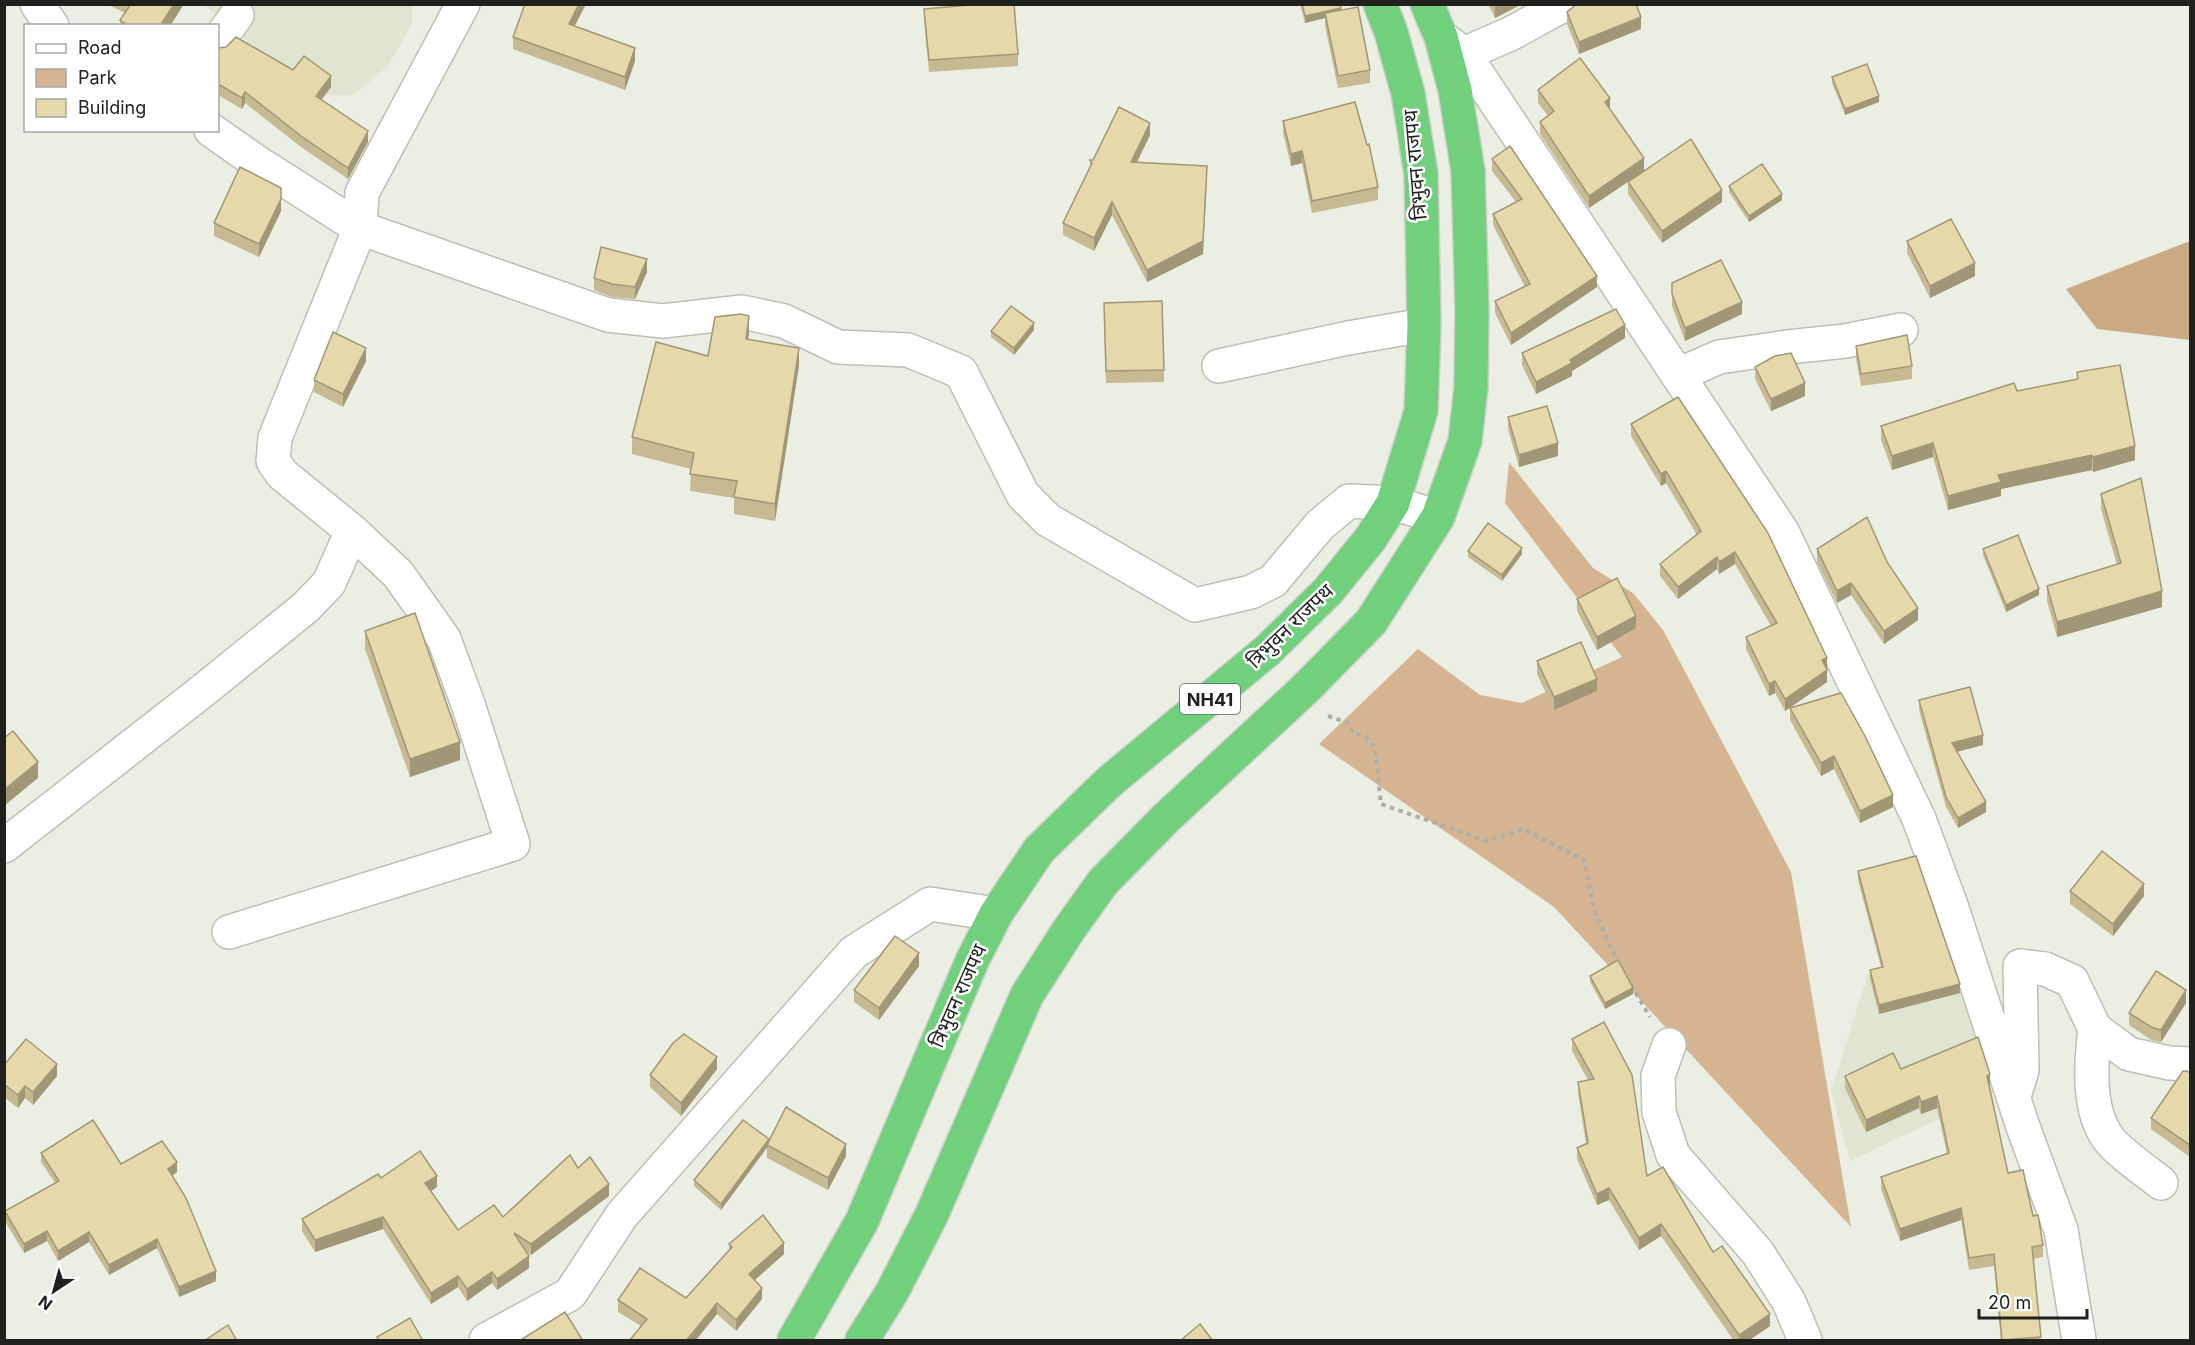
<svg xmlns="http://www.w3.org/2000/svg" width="2195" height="1345" font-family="Inter,'Noto Sans Devanagari',sans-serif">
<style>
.built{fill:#dfe5d1}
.green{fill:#d5b491}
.forest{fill:#caa985}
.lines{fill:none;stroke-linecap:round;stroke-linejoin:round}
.minor-casing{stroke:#bcc0b4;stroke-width:36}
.trunk-casing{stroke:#cececd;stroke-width:36}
.path{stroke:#adafa6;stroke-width:4;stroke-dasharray:4.5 4.5;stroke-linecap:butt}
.minor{stroke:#fff;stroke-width:33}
.trunk{stroke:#70d07c;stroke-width:33}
.wall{fill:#c5ba92}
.shaded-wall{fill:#a09777}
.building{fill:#e5d8aa;stroke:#a09777;stroke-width:1.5}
.labels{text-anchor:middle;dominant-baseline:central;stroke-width:5;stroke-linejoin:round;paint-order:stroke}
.shield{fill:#fff;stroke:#636461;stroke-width:1.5}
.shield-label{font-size:18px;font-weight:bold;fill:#20211d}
.street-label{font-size:20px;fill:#20211d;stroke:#fff}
</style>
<rect width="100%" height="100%" fill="#ebeee2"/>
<g class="built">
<path d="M 204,5 L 412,5 L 412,24 L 388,66 L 354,95 L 311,96 Z"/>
<path d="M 1960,954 L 1998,1091 L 1850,1161 L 1831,1091 L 1869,971 Z"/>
</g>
<path class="green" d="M 1509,462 L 1593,568 L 1633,593 L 1663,630 L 1791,872 L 1851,1227 L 1554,907 L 1319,744 L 1418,649 L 1480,695 L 1522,703 L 1622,657 L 1505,503 Z"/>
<path class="forest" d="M 2190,241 L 2190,340 L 2097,329 L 2066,289 Z"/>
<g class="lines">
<g class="minor-casing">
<g id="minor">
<path d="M 37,4 L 52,26"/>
<path d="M 1441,37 L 1464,54 L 1783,533 L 1919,819 L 1952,908 L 2022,1124 L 2061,1230 L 2079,1340"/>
<path d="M 218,41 L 237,15"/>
<path d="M 1464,54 L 1510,34 L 1565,4"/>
<path d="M 211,130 L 258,163 L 360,228 L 608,315 L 663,321 L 742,312 L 784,321 L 838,347 L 908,350 L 961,372 L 1023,495 L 1048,520 L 1195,605 L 1251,592 L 1273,581 L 1320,525 L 1349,501 L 1393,503 L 1438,517"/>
<path d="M 1219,366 L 1348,338 L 1424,325"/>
<path d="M 1678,375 L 1719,357 L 1788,347 L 1845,341 L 1901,330"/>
<path d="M 4,846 L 205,689 L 306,607 L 329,583 L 352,531"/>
<path d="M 229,932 L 513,844 L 468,704 L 444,639 L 398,574 L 352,531 L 282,474 L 273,461 L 275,438 L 360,228 L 362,193 L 463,4"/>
<path d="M 2095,1029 C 2091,1062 2087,1109 2108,1138 C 2117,1151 2147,1172 2161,1183"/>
<path d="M 1669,1045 L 1658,1076 L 1659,1112 L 1673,1155 L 1758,1253 L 1789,1302 L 1805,1340"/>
<path d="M 2016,1090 L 2022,1070 L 2020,966 L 2045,969 L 2072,981 L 2095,1029 L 2129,1054 L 2169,1063 L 2190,1064"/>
<path d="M 486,1340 L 570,1294 L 622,1215 L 854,952 L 930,904 L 996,914"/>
</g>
</g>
<g class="trunk-casing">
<g id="trunk">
<path d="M 794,1340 L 862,1221 L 972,961 L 996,914 L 1039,850 L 1109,782 L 1268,650 L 1328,591 L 1371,538 L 1393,503 L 1421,411 L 1424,325 L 1421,174 L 1408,93 L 1391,32 L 1380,4"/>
<path d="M 862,1340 L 892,1292 L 932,1214 L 1027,995 L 1068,931 L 1103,882 L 1166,818 L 1305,689 L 1371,622 L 1438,517 L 1465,441 L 1471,387 L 1472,311 L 1468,171 L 1455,90 L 1441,37 L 1427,4"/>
</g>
</g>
<g class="path">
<path d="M 1328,716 L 1348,723 L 1353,733 L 1366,737 L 1375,748 L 1381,804 L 1487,841 L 1523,829 L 1584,860 L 1595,913 L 1618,963"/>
<path d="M 1631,985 L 1650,1017"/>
</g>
<use href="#minor" class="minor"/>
<use href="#trunk" class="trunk"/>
</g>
<g class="wall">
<path d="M 107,4 L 184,4 L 170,26 L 120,26 L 120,20 L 125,13 Z"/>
<path d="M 525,4 L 586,4 L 574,26 L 635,61 L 625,90 L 513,49 L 513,37 Z"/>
<path d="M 1300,4 L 1340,4 L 1341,10 L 1370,70 L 1370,83 L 1338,88 L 1325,26 L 1325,18 L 1305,23 Z"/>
<path d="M 1488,4 L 1522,4 L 1495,18 Z"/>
<path d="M 924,9 L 1018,54 L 1018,66 L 929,72 L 924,21 Z"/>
<path d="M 1567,12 L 1641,29 L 1579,54 L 1567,24 Z"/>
<path d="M 226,47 L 293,70 L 331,87 L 321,99 L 368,142 L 348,179 L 301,147 L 245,103 L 242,109 L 218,95 L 218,50 Z"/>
<path d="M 1832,77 L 1879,102 L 1845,115 L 1832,83 Z"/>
<path d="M 1538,90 L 1610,110 L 1644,171 L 1589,208 L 1540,134 L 1540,122 L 1548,116 L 1538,103 Z"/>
<path d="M 1283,121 L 1378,187 L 1378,200 L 1312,213 L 1302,163 L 1291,166 L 1283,133 Z"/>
<path d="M 1150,135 L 1137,162 L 1207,178 L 1203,254 L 1147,282 L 1112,215 L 1094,251 L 1063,235 L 1063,223 L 1090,167 L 1090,160 L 1093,160 Z"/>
<path d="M 1492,159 L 1597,287 L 1511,345 L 1495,313 L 1495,301 L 1525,287 L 1493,225 L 1493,214 L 1516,202 L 1492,171 Z"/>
<path d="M 1628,182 L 1722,202 L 1662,243 L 1628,194 Z"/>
<path d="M 1729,186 L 1782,200 L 1749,222 L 1729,192 Z"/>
<path d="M 281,211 L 259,257 L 214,236 L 214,223 Z"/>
<path d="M 1907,241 L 1975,276 L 1930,298 L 1907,253 Z"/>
<path d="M 647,272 L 635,299 L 612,297 L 594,290 L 594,278 Z"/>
<path d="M 1672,283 L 1742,314 L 1685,341 L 1672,306 Z"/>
<path d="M 1104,315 L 1164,370 L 1164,382 L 1106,383 Z"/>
<path d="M 1034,330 L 1014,355 L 991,337 L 991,331 Z"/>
<path d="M 749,333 L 748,340 L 799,365 L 775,521 L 734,514 L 734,498 L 690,491 L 691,469 L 632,454 L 632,437 L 708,356 Z"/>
<path d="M 1625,338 L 1572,371 L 1572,376 L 1536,394 L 1522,365 L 1522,353 Z"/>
<path d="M 1856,346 L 1912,366 L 1912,379 L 1861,386 L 1856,358 Z"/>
<path d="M 366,361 L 343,407 L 314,392 L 314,380 Z"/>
<path d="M 1755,367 L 1805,396 L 1771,411 L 1755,379 Z"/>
<path d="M 2077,372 L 2135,460 L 2093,472 L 2092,470 L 2001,489 L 2001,496 L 1948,510 L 1933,457 L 1892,470 L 1881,440 L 1881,426 L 2017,391 L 2077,379 Z"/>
<path d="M 1508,417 L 1558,456 L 1519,467 L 1508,429 Z"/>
<path d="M 1631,424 L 1827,658 L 1827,682 L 1785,711 L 1775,693 L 1769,696 L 1746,649 L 1746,637 L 1771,626 L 1735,564 L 1719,574 L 1717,569 L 1678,599 L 1660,576 L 1660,564 L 1697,535 L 1666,483 L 1661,486 L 1631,436 Z"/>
<path d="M 2101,494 L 2162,607 L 2057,637 L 2047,601 L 2047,586 L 2117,565 L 2101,509 Z"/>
<path d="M 1817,549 L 1887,562 L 1918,620 L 1884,644 L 1851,595 L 1837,603 L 1817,562 Z"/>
<path d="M 1983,549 L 2039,595 L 2006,612 L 1983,555 Z"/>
<path d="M 1468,551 L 1522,554 L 1502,581 L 1468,557 Z"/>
<path d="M 1577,599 L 1636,628 L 1597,650 L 1577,611 Z"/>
<path d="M 365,631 L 460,760 L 410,777 L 365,649 Z"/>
<path d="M 1537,661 L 1597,691 L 1554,710 L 1537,674 Z"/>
<path d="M 1919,700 L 1983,745 L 1957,752 L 1986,812 L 1958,828 L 1946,807 L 1919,710 Z"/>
<path d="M 1790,708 L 1893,807 L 1860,823 L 1834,769 L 1821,776 L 1790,720 Z"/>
<path d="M 1858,871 L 1960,993 L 1879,1014 L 1870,979 L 1870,970 L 1881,967 L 1858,880 Z"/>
<path d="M 2070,891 L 2144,896 L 2113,936 L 2070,904 Z"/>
<path d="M 919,966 L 879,1020 L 854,1002 L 854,990 Z"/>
<path d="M 1590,976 L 1633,994 L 1605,1009 L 1590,982 Z"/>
<path d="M 2186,1003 L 2161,1042 L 2151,1040 L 2129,1025 L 2129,1013 Z"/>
<path d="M 1572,1039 L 1647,1176 L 1713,1252 L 1770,1326 L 1748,1341 L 1734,1341 L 1661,1236 L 1639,1250 L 1609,1200 L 1597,1205 L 1577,1159 L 1577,1148 L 1586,1144 L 1578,1093 L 1578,1082 L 1588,1080 L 1572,1051 Z"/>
<path d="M 4,1065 L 57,1076 L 33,1105 L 25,1098 L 18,1108 L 4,1097 Z"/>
<path d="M 717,1069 L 681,1116 L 650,1087 L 650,1075 Z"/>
<path d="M 1901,1069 L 1990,1086 L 1989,1087 L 2008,1173 L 2033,1216 L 2043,1245 L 2043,1257 L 2033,1259 L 2041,1341 L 2001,1341 L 1994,1266 L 1969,1270 L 1961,1220 L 1900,1241 L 1881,1189 L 1881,1177 L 1947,1154 L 1937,1108 L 1921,1114 L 1919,1108 L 1866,1132 L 1845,1088 L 1845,1076 Z"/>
<path d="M 2190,1073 L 2190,1157 L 2151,1129 L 2151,1118 Z"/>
<path d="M 769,1142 L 846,1156 L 828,1190 L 767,1158 L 767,1147 L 721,1210 L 694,1186 L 694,1180 Z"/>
<path d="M 41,1153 L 177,1172 L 172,1176 L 216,1281 L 179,1297 L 157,1248 L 109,1275 L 89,1242 L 58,1261 L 47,1241 L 24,1253 L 5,1221 L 5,1211 L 55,1183 L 41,1162 Z"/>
<path d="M 578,1168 L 609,1196 L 531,1255 L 526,1252 L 529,1268 L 497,1290 L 492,1283 L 467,1301 L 458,1287 L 431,1304 L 383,1229 L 315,1252 L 302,1231 L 302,1219 L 381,1178 L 437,1187 L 431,1191 L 458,1230 L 503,1217 Z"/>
<path d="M 729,1244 L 784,1254 L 755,1280 L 762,1299 L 736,1331 L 717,1314 L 695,1341 L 629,1341 L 641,1326 L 618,1312 L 618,1300 L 686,1298 L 729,1250 Z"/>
</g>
<g class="shaded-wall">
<path d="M 174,4 L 184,4 L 170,26 L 160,26 Z"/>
<path d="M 579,4 L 586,4 L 569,37 L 569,24 Z"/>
<path d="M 1496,4 L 1522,4 L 1495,18 L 1495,5 Z"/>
<path d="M 1341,8 L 1341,14 L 1325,13 L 1325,18 L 1305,23 L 1305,16 Z"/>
<path d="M 1641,17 L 1641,29 L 1579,54 L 1579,42 Z"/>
<path d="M 635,48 L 635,61 L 625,90 L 625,77 Z"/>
<path d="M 331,76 L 331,87 L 316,107 L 316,96 Z"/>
<path d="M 245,92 L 245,103 L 242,109 L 242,98 Z"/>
<path d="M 1879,96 L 1879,102 L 1845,115 L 1845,109 Z"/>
<path d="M 1610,98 L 1610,110 L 1605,102 Z"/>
<path d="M 1150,123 L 1150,135 L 1131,174 L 1131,162 Z"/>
<path d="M 368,131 L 368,142 L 348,179 L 348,168 Z"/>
<path d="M 1302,151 L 1302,163 L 1291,166 L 1291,154 Z"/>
<path d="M 1644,158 L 1644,171 L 1589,208 L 1589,196 Z"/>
<path d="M 1207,166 L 1203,254 L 1147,282 L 1147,270 Z"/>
<path d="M 1722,190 L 1722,202 L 1662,243 L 1662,231 Z"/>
<path d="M 1782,194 L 1782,200 L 1749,222 L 1749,216 Z"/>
<path d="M 281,199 L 281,211 L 259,257 L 259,244 Z"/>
<path d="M 1112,202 L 1112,215 L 1094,251 L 1094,238 Z"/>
<path d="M 647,259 L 647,272 L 635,299 L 635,287 Z"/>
<path d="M 1975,263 L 1975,276 L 1930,298 L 1930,286 Z"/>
<path d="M 1597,276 L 1597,287 L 1511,345 L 1511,333 Z"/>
<path d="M 1742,302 L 1742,314 L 1685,341 L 1685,328 Z"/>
<path d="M 749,316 L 749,333 L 746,356 L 746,339 Z"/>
<path d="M 1034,323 L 1034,330 L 1014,355 L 1014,348 Z"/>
<path d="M 1625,325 L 1625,338 L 1572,371 L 1572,376 L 1536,394 L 1536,382 Z"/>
<path d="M 366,348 L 366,361 L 343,407 L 343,394 Z"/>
<path d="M 799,348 L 799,365 L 775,521 L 775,504 Z"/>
<path d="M 1805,383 L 1805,396 L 1771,411 L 1771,399 Z"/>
<path d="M 1558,443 L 1558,456 L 1519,467 L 1519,455 Z"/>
<path d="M 1933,443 L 1933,457 L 1892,470 L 1892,456 Z"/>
<path d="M 2135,446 L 2135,460 L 2093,472 L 2093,457 Z"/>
<path d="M 2092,455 L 2092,470 L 2001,489 L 2001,496 L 1948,510 L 1948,496 L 1998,475 Z"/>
<path d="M 1666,471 L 1666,483 L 1661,486 L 1661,474 Z"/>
<path d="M 1522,548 L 1522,554 L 1502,581 L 1502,575 Z"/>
<path d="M 1735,552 L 1735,564 L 1719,574 L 1719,562 Z"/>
<path d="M 1717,557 L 1717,569 L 1678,599 L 1678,587 Z"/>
<path d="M 1851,583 L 1851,595 L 1837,603 L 1837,591 Z"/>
<path d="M 2039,589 L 2039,595 L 2006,612 L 2006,605 Z"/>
<path d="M 2162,591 L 2162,607 L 2057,637 L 2057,622 Z"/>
<path d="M 1918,608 L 1918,620 L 1884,644 L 1884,631 Z"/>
<path d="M 1636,616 L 1636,628 L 1597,650 L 1597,637 Z"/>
<path d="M 1827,658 L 1827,670 L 1822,660 Z"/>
<path d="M 1827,670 L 1827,682 L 1785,711 L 1785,699 Z"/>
<path d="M 1597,679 L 1597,691 L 1554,710 L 1554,697 Z"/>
<path d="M 1775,681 L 1775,693 L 1769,696 L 1769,684 Z"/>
<path d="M 1983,735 L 1983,745 L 1952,753 L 1952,743 Z"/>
<path d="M 460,742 L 460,760 L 410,777 L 410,759 Z"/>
<path d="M 1834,756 L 1834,769 L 1821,776 L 1821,763 Z"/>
<path d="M 38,762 L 38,778 L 4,806 L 4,790 Z"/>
<path d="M 1893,795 L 1893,807 L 1860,823 L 1860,811 Z"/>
<path d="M 1986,802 L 1986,812 L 1958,828 L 1958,818 Z"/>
<path d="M 2144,884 L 2144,896 L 2113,936 L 2113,924 Z"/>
<path d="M 919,953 L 919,966 L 879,1020 L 879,1008 Z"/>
<path d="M 1960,984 L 1960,993 L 1879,1014 L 1879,1005 Z"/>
<path d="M 1633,988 L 1633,994 L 1605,1009 L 1605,1003 Z"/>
<path d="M 2186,990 L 2186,1003 L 2161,1042 L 2161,1030 Z"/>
<path d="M 717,1057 L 717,1069 L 681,1116 L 681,1103 Z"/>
<path d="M 57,1064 L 57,1076 L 33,1105 L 33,1092 Z"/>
<path d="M 1990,1074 L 1990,1086 L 1987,1088 L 1987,1076 Z"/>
<path d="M 25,1086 L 25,1098 L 18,1108 L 18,1095 Z"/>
<path d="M 1919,1096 L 1919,1108 L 1866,1132 L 1866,1120 Z"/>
<path d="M 1937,1096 L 1937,1108 L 1921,1114 L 1921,1102 Z"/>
<path d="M 769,1139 L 769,1145 L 721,1210 L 721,1204 Z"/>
<path d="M 846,1144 L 846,1156 L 828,1190 L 828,1178 Z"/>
<path d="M 177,1162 L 177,1172 L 168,1179 L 168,1169 Z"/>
<path d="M 437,1176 L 437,1187 L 425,1195 L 425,1183 Z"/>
<path d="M 609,1184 L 609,1196 L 531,1255 L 531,1244 Z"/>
<path d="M 1609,1188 L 1609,1200 L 1597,1205 L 1597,1194 Z"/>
<path d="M 1961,1208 L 1961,1220 L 1900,1241 L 1900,1229 Z"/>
<path d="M 383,1217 L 383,1229 L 315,1252 L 315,1240 Z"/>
<path d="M 1661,1224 L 1661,1236 L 1639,1250 L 1639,1238 Z"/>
<path d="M 47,1231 L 47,1241 L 24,1253 L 24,1244 Z"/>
<path d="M 89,1232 L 89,1242 L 58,1261 L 58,1251 Z"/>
<path d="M 157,1239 L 157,1248 L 109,1275 L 109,1265 Z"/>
<path d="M 784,1243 L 784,1254 L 749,1285 L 749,1274 Z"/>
<path d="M 529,1256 L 529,1268 L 497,1290 L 497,1279 Z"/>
<path d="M 216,1271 L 216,1281 L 179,1297 L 179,1287 Z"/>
<path d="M 492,1272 L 492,1283 L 467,1301 L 467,1289 Z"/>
<path d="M 458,1276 L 458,1287 L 431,1304 L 431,1293 Z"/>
<path d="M 762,1288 L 762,1299 L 736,1331 L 736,1320 Z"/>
<path d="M 717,1303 L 717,1314 L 695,1341 L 686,1341 Z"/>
<path d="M 1770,1314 L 1770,1326 L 1748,1341 L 1739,1341 L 1739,1335 Z"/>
</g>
<g class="building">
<path d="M 131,4 L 174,4 L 160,26 L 129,26 L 120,20 Z"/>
<path d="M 525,4 L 579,4 L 569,24 L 635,48 L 625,77 L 513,37 Z"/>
<path d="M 981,4 L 1014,4 L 1018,54 L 929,60 L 924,9 Z"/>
<path d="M 1302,4 L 1340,4 L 1341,8 L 1305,16 Z"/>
<path d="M 1577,4 L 1636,4 L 1641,17 L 1579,42 L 1567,12 Z"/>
<path d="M 1358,7 L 1370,70 L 1338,76 L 1325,13 Z"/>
<path d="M 236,37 L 293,70 L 304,56 L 331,76 L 316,96 L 368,131 L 348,168 L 301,136 L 245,92 L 242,98 L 218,84 L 218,48 L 226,47 Z"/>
<path d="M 1580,58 L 1610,98 L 1605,102 L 1644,158 L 1589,196 L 1540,122 L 1554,111 L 1538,90 Z"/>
<path d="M 1867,64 L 1879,96 L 1845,109 L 1832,77 Z"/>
<path d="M 1355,102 L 1367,145 L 1369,144 L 1378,187 L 1312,201 L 1302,151 L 1291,154 L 1283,121 Z"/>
<path d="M 1119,107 L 1150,123 L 1131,162 L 1207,166 L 1203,241 L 1147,270 L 1112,202 L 1094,238 L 1063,223 L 1092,163 L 1090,160 L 1093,160 Z"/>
<path d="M 1691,139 L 1722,190 L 1662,231 L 1628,182 Z"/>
<path d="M 1510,146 L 1597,276 L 1511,333 L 1495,301 L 1530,284 L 1493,214 L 1522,199 L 1492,159 Z"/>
<path d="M 1762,164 L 1782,194 L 1749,216 L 1729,186 Z"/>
<path d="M 240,167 L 281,188 L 281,199 L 259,244 L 214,223 Z"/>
<path d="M 1951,219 L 1975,263 L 1930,286 L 1907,241 Z"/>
<path d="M 601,247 L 647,259 L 635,287 L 612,284 L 594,278 Z"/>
<path d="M 1721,260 L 1742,302 L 1685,328 L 1672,294 L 1672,283 Z"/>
<path d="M 1162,301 L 1164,370 L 1106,371 L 1104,303 Z"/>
<path d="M 1011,306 L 1034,323 L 1014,348 L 991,331 Z"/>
<path d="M 1616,309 L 1625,325 L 1570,360 L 1572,363 L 1536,382 L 1522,353 Z"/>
<path d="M 741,314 L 749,316 L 746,339 L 799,348 L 775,504 L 734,497 L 737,481 L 690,474 L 694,453 L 632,437 L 656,342 L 708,356 L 715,317 Z"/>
<path d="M 333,332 L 366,348 L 343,394 L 314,380 Z"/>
<path d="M 1907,335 L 1912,366 L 1861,374 L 1856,346 Z"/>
<path d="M 1791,353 L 1805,383 L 1771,399 L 1755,367 L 1775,356 Z"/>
<path d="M 2120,365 L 2135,446 L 2093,457 L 2092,455 L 1998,475 L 2001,482 L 1948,496 L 1933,443 L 1892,456 L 1881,426 L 2014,383 L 2017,391 L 2078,379 L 2077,372 Z"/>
<path d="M 1678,397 L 1768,533 L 1827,658 L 1822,660 L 1827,670 L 1785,699 L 1775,681 L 1769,684 L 1746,637 L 1777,623 L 1735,552 L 1719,562 L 1717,557 L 1678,587 L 1660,564 L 1701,531 L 1666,471 L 1661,474 L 1631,424 Z"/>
<path d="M 1547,406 L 1558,443 L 1519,455 L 1508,417 Z"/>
<path d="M 2141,478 L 2162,591 L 2057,622 L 2047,586 L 2121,563 L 2101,494 Z"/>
<path d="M 1867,517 L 1887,562 L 1918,608 L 1884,631 L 1851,583 L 1837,591 L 1817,549 Z"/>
<path d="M 1488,523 L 1522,548 L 1502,575 L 1468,551 Z"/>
<path d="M 2018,535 L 2039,589 L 2006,605 L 1983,549 Z"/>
<path d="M 1617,578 L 1636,616 L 1597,637 L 1577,599 Z"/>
<path d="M 415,613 L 460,742 L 410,759 L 365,631 Z"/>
<path d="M 1581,642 L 1597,679 L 1554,697 L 1537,661 Z"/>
<path d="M 1970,687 L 1983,735 L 1952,743 L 1986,802 L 1958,818 L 1946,797 L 1919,700 Z"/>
<path d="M 1841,693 L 1865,736 L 1893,795 L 1860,811 L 1834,756 L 1821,763 L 1790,708 Z"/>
<path d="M 13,731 L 38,762 L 4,790 L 4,738 Z"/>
<path d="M 2102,851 L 2144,884 L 2113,924 L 2070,891 Z"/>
<path d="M 1916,856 L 1960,984 L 1879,1005 L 1870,970 L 1883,967 L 1858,871 Z"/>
<path d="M 895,936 L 919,953 L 879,1008 L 854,990 Z"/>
<path d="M 1618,960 L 1633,988 L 1605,1003 L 1590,976 Z"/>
<path d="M 2156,971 L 2186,990 L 2161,1030 L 2151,1027 L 2129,1013 Z"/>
<path d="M 1604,1022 L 1632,1075 L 1647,1176 L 1663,1167 L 1713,1252 L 1722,1246 L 1770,1314 L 1739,1335 L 1661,1224 L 1639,1238 L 1609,1188 L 1597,1194 L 1577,1148 L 1588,1143 L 1578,1082 L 1594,1079 L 1572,1039 Z"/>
<path d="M 684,1034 L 717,1057 L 681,1103 L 650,1075 L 673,1043 Z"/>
<path d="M 1978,1037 L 1990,1074 L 1987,1076 L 2008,1173 L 2023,1170 L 2033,1216 L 2038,1215 L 2043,1245 L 2032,1247 L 2041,1337 L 2002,1340 L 1994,1254 L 1969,1258 L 1961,1208 L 1900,1229 L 1881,1177 L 1949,1153 L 1937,1096 L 1921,1102 L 1919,1096 L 1866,1120 L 1845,1076 L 1893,1053 L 1901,1069 Z"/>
<path d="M 26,1039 L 57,1064 L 33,1092 L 25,1086 L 18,1095 L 4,1084 L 4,1065 Z"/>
<path d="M 2183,1071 L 2187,1071 L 2190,1073 L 2190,1145 L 2151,1118 Z"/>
<path d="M 786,1107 L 846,1144 L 828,1178 L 767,1145 Z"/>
<path d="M 93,1120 L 121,1164 L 162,1141 L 177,1162 L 168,1169 L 186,1198 L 216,1271 L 179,1287 L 157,1239 L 109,1265 L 89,1232 L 58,1251 L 47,1231 L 24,1244 L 5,1211 L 59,1181 L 41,1153 Z"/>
<path d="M 743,1120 L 769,1139 L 721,1204 L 694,1180 Z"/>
<path d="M 420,1151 L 437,1176 L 425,1183 L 458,1230 L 494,1205 L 503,1217 L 570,1155 L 578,1168 L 590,1157 L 609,1184 L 531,1244 L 514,1233 L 529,1256 L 497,1279 L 492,1272 L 467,1289 L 458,1276 L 431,1293 L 383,1217 L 315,1240 L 302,1219 L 378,1174 L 381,1178 Z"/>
<path d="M 763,1215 L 784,1243 L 749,1274 L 762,1288 L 736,1320 L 717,1303 L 686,1341 L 629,1341 L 647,1319 L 618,1300 L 640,1268 L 686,1298 L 732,1247 L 729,1244 Z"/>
<path d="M 565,1312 L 583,1341 L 519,1341 Z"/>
<path d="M 410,1318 L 423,1341 L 379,1341 L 377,1337 Z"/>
<path d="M 1200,1324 L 1213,1341 L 1180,1341 Z"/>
<path d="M 228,1325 L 237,1341 L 204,1341 Z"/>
</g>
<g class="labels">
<rect class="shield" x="1180" y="684" width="60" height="30" rx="4.5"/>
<g class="shield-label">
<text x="1210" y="699">NH41</text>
</g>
<g class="street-label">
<text transform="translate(1415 165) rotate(-95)">त्रिभुवन राजपथ</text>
<text transform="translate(1290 626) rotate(-44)">त्रिभुवन राजपथ</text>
<text transform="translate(958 996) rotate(-66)">त्रिभुवन राजपथ</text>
</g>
</g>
<rect width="2195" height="1345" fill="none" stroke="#20211d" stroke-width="12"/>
<rect x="24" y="24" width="195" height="108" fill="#ffffff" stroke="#a6a6a5" stroke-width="1.5"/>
<rect x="36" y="44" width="30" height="9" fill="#ffffff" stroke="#a6a6a5" stroke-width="1.5"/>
<text x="78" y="54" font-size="18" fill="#20211d">Road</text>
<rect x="36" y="69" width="30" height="18" fill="#d5b491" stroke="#a6a6a5" stroke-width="1.5"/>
<text x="78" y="84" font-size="18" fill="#20211d">Park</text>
<rect x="36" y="99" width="30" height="18" fill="#e5d8aa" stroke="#a6a6a5" stroke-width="1.5"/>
<text x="78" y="114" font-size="18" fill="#20211d">Building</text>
<g transform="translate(54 1291) rotate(216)" stroke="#ffffff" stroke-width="4.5" paint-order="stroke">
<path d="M0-4.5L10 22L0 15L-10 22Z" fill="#20211d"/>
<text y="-9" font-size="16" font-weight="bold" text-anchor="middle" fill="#20211d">N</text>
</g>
<path d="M1979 1309v9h108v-9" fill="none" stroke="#20211d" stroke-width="3"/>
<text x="1988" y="1309" font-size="18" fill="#20211d" stroke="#ffffff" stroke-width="4.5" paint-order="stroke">20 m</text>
</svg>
